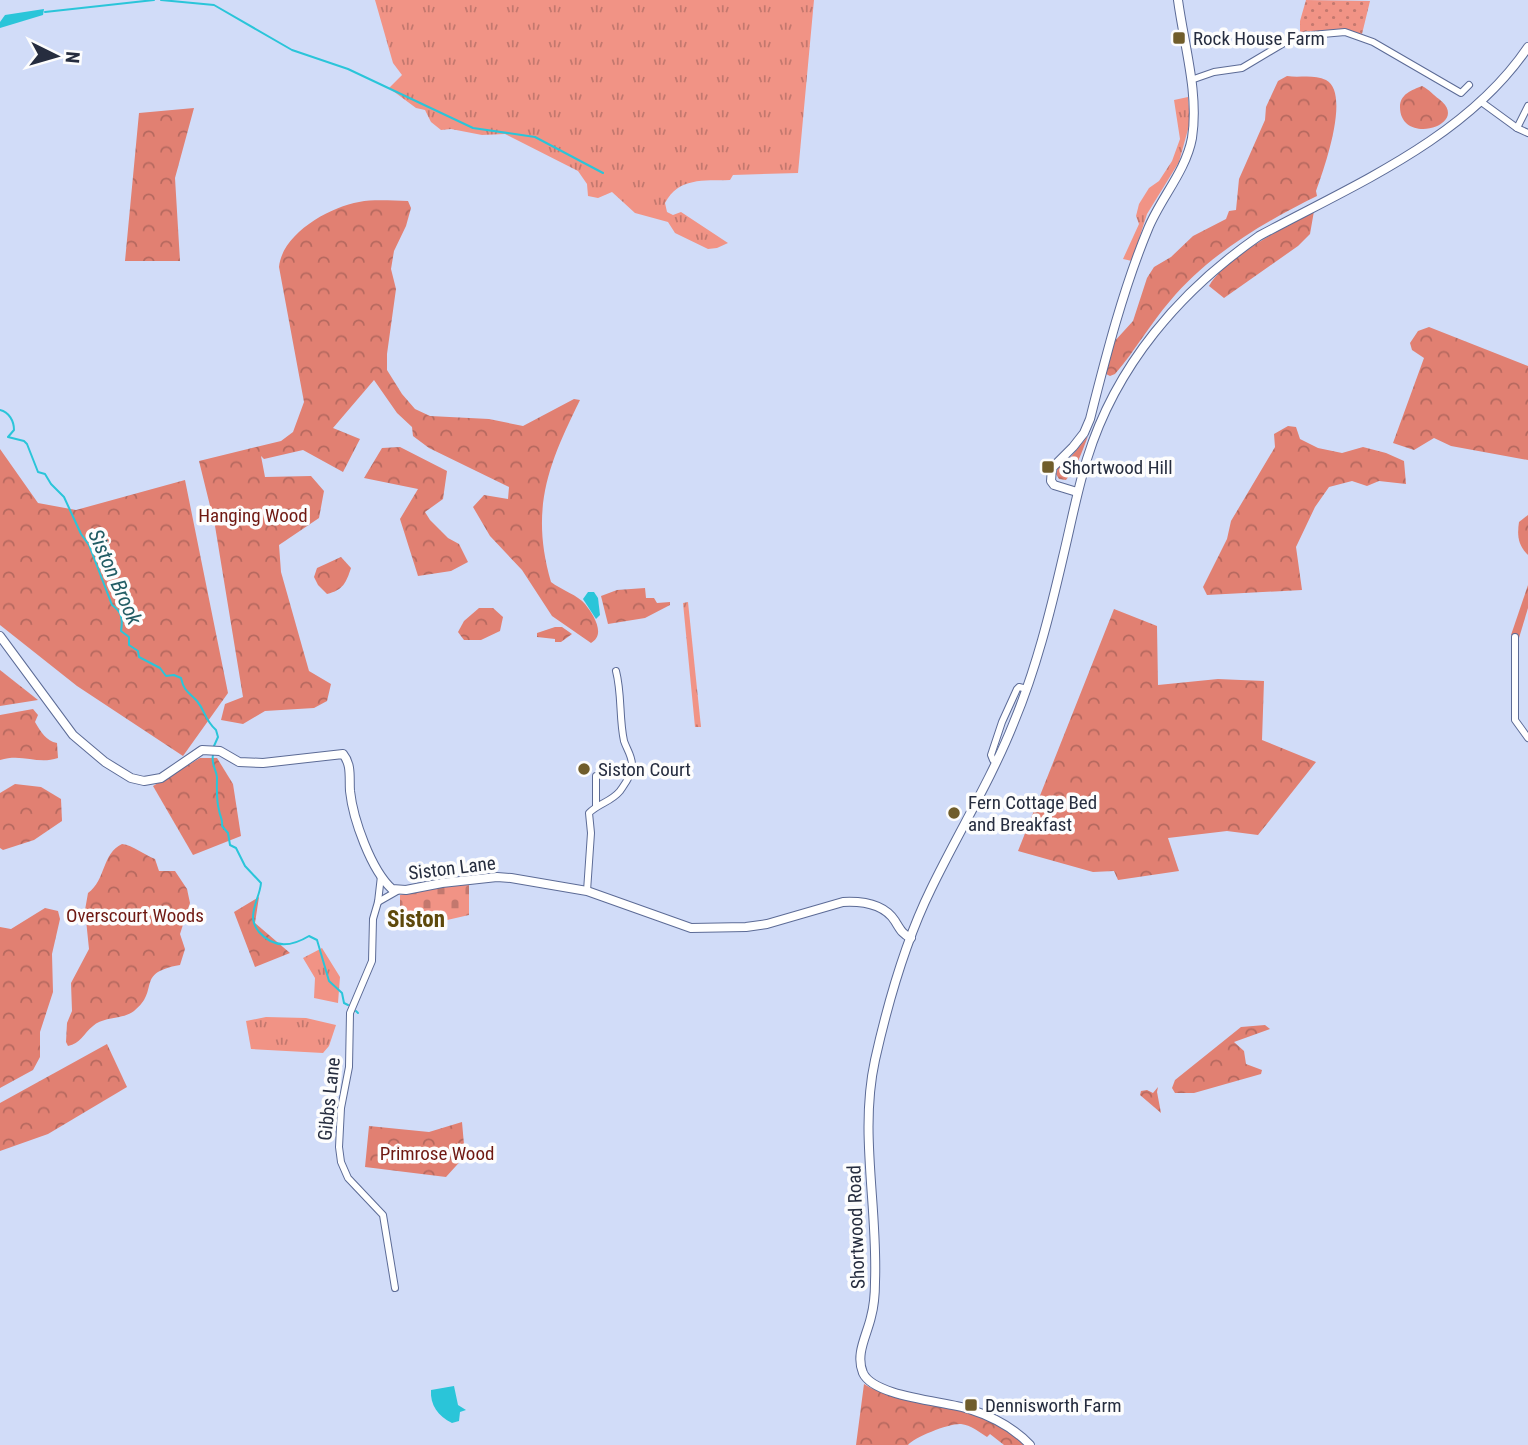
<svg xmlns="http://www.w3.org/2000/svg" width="1528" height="1445" font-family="'Roboto Condensed',sans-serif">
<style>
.grass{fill:url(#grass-tufts)}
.forest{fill:url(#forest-crowns)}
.cemetery{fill:url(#cemetery-stones)}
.park{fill:url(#park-dots)}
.water{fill:#2ac5d9}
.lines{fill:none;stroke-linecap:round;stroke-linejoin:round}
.stream{stroke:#2ac5d9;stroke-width:2}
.street-casing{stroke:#5c6b96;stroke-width:8}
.secondary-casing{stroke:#5c6b96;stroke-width:10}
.street{stroke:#fff;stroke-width:6}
.secondary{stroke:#fff;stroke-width:8}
.poi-dot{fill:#705d2b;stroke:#fdfdfd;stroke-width:2.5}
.labels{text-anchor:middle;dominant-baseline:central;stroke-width:7;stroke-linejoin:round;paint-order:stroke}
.poi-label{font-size:19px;fill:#262d3f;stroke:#fdfdfd;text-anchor:start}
.park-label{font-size:19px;fill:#6f1811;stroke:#fdfdfd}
.street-label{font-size:19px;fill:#262d3f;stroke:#fdfdfd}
.water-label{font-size:21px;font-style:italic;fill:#225d65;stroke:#fdfdfd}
.quarter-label{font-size:23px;font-weight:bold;fill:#5e490b;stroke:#fdfdfd}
</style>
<defs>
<pattern id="grass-tufts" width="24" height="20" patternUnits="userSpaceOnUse" patternTransform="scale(1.75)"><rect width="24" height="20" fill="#f19385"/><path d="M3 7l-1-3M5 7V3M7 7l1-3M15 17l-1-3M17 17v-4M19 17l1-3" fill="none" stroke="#c3786e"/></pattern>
<pattern id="forest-crowns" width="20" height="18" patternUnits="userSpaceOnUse" patternTransform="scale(1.75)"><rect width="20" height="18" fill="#e18072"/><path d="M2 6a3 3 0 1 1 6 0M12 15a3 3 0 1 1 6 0" fill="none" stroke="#b6695f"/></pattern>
<pattern id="cemetery-stones" width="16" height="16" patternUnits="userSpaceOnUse" patternTransform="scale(1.75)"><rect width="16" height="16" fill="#f19385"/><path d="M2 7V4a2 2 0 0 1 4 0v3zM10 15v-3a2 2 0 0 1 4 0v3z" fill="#c3786e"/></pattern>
<pattern id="park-dots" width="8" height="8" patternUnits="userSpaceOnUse" patternTransform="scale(1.75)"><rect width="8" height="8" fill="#f19385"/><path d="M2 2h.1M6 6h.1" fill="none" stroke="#c3786e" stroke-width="1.8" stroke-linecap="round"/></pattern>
</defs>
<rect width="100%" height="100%" fill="#d1dcf8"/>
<g class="grass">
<path d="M 375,0 L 814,0 L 798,173 L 733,175 L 730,180 C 703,181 679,177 665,203 L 667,212 L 673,215 L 681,212 L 728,243 L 717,248 L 708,249 L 675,233 L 668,222 L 635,213 L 612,192 L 598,198 L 588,196 L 587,184 L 578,171 L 505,134 L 482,135 L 451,129 L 441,130 L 431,122 L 425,110 L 416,108 L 389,88 L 402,75 L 393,63 Z"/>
<path d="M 1188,97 L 1190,122 L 1179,162 L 1147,214 L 1132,261 L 1123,259 L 1139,224 L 1136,216 L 1139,204 L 1149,188 L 1159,181 L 1172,161 L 1180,139 L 1174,100 Z"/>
<path d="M 688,602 L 701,727 L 695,727 L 683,603 Z"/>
<path d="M 322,948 L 340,977 L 338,1003 L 314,998 L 315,978 L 303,958 Z"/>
<path d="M 266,1017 L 306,1018 L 336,1025 L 329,1046 L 323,1053 L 251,1049 L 246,1021 Z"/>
</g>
<g class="forest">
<path d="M 1287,76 C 1300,78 1314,74 1326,80 C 1351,93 1324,169 1316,191 L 1317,196 C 1264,222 1208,255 1170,301 C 1150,324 1135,351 1115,374 L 1110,376 L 1106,374 L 1113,343 L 1133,321 L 1147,278 L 1154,267 L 1171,257 L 1193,236 L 1226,219 L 1229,211 L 1236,210 L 1239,179 L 1265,120 L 1266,107 L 1278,81 Z"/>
<path d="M 1422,86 C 1430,90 1433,95 1439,99 C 1473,125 1400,147 1400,107 C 1400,94 1412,90 1422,86 Z"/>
<path d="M 194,108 L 175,178 L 180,261 L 125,261 L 139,113 Z"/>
<path d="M 408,201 L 411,208 L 406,226 L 394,251 L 391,269 L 396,289 L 387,354 L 387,370 L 402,394 L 415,409 L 430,416 L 489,419 L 523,426 L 574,399 L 580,400 C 548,465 530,509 551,582 C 560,589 579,596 585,604 C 594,615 606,635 591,643 L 552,616 L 522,570 L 490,536 L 473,507 L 484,495 L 508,499 L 509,487 L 429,448 L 413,436 L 412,427 L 397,413 L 374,380 L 333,428 L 360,439 L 343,472 L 303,450 L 264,459 L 261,456 L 265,477 L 311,476 L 324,491 L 319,518 L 279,545 L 281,572 L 309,671 L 331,684 L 327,701 L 314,708 L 265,711 L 243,724 L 221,720 L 225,704 L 243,697 L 215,526 L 199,461 L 281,441 L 293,432 L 304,402 L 279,267 C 282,234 329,207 359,202 C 375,199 393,201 408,201 Z"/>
<path d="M 1314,211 L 1310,234 L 1298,246 L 1224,298 L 1209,286 C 1226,256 1284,228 1314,211 Z"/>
<path d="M 1429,327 L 1528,366 L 1528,460 L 1451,446 L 1434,438 L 1414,450 L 1393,443 L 1424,358 L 1412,350 L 1410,343 L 1418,331 Z"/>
<path d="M 1288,426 L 1296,427 L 1300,439 L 1318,448 L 1342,453 L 1363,447 L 1386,453 L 1404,461 L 1406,484 L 1379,481 L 1367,486 L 1352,481 L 1329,487 L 1315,507 L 1296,547 L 1302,590 L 1207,595 L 1203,587 L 1227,539 L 1231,521 L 1275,447 L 1274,434 Z"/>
<path d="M 1088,436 C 1082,452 1077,467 1066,480 L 1059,479 L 1056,474 L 1058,467 L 1070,458 Z"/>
<path d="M 400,447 L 447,471 L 443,499 L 425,512 L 430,520 L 448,538 L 459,544 L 468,562 L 451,571 L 418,576 L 400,519 L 418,489 L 364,478 L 382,448 Z"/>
<path d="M 0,449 L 38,503 L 76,510 L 185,480 L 228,693 L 183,756 L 77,686 L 0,625 Z"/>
<path d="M 1528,515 L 1528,555 C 1518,545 1517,536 1519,522 Z"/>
<path d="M 341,557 L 351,568 C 346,583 343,590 327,594 L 318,585 L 314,577 L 317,568 Z"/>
<path d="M 1528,585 L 1528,608 L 1519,638 L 1511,635 Z"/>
<path d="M 645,588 L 646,598 L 654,598 L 657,603 L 670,602 L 670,605 L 645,618 L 608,624 L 601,596 L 617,590 Z"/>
<path d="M 479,608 L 493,608 L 503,617 L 500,631 L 481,640 L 464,640 L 458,632 L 464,621 Z"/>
<path d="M 1114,609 L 1157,626 L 1158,685 L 1218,679 L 1264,681 L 1262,740 L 1316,762 L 1258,835 L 1227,831 L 1168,838 L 1179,871 L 1118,880 L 1114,871 L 1093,872 L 1018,851 Z"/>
<path d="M 555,627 L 562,627 L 572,634 L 561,642 L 555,642 L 555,639 L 537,637 L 537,633 Z"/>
<path d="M 0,670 L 38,700 L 0,706 Z"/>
<path d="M 33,709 L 38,715 L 35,722 C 41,732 46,741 57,743 L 58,758 C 37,765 23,753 0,760 L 0,715 Z"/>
<path d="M 200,758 L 217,758 L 233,784 L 241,836 L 193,855 L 153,786 Z"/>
<path d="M 15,784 L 41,787 L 61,799 L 62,821 L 34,840 L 3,850 L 0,848 L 0,793 Z"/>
<path d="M 122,844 C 133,845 144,855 155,859 L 159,871 L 175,871 L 187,889 L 190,903 L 180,934 L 185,949 L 180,965 C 134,973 161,990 134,1011 C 122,1020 104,1016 93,1026 C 84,1033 80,1044 68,1046 L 66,1042 L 67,1023 L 72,1011 L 71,983 L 89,949 L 85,910 L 88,893 C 106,880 102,853 122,844 Z"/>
<path d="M 259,897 L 255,923 L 290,953 L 255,967 L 234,912 Z"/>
<path d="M 45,908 L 58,911 L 60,919 L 52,954 L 53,992 L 40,1032 L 40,1057 L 33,1070 L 0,1088 L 0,927 L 11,929 Z"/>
<path d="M 1265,1025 L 1270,1029 L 1234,1042 L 1244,1051 L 1246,1064 L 1262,1070 L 1261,1074 L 1194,1093 L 1175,1093 L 1172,1088 L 1175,1080 L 1241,1027 Z"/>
<path d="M 107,1044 L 127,1087 L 48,1134 L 0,1151 L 0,1103 Z"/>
<path d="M 1158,1087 L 1157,1092 L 1161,1113 L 1140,1095 L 1141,1091 L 1147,1090 L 1153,1093 Z"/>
<path d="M 462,1122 L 465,1156 L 446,1177 L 365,1167 L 369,1126 L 429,1132 Z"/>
<path d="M 864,1384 C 880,1394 897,1397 915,1401 C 958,1409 992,1415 1025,1445 L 1004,1445 L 990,1434 L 987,1437 C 979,1432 971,1425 961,1424 C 950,1423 914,1437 908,1445 L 856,1445 Z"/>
</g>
<path class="cemetery" d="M 469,882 L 469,915 L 421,926 L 418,920 L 403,922 L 400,914 L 400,895 L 433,886 Z"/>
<path class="park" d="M 1306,0 L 1370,1 L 1362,34 L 1340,29 L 1300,34 L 1300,21 Z"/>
<g class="water">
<path d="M 44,9 L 43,15 L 0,28 L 0,22 L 5,15 Z"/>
<path d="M 588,592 L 594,592 L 598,598 L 600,615 L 596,619 L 583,599 Z"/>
<path d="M 454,1386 L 458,1405 L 466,1410 L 460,1412 L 459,1421 L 452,1423 C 438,1416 430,1405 431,1390 Z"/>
</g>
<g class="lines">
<g class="stream">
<path d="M 161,0 L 214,5 L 292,50 L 348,69 L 473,128 L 535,137 L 603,173"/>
<path d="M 45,12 L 154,0"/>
<path d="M 0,410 C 9,412 14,421 14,430 L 8,437 L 24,441 L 27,444 L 38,472 L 45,474 L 51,484 L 64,497 L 81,534 L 89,545 L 112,605 C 122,612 123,619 121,631 L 129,637 L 129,645 L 138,651 L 139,657 L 160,668 L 166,676 L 174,675 L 181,678 C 184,692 190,693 197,701 C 206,712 204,719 216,730 L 218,737 L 214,746"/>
<path d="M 213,755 C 211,764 216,769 217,777 C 217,787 216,800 219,810 C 220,817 223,819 222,826 L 228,833 L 230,845 L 236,848 L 245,866 L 261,883 C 260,895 253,905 253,917 C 253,923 255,927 259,932 C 274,949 291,947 309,936 L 317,940 L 329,981 L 342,993 L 344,1003 L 348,1005"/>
<path d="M 356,1011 L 358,1013"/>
</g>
<g class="street-casing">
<g id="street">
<path d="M 1191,80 L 1214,72 L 1242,68 L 1289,40 L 1300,36 L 1345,32 L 1373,42 L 1461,93 L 1469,85"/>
<path d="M 1480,101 L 1517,128 L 1528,133"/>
<path d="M 1517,128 L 1528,106"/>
<path d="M 1515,637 L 1515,720 L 1528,738"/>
<path d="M 997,762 L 993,760 L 991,755 L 1002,722 L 1017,689 L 1019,687 L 1027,689"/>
<path d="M 596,776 L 596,806"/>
<path d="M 381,876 L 378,902 L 373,919 L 372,961 L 350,1013 L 349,1067 L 341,1108 L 339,1147 L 341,1162 L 348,1178 L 383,1215 L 395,1288"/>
<path d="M 587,891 L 591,833 L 589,813 C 599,803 611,802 620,791 C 624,785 632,775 632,767 C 633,757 627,750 624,741 C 619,718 622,694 616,671"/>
<path d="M 378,902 L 399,890"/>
</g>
</g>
<g class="secondary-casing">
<g id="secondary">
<path d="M 1077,492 L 1054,485 L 1051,481 L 1052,468 L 1073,447 L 1084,433 L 1090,419 C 1106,356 1123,289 1148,229 C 1160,199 1186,171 1192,138 C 1199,93 1184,45 1178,0"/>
<path d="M 0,636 L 73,735 L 105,762 L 131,778 L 144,781 L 161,778 L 202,750 L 220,751 L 239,762 L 263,763 L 343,754 C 352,765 349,778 350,791 C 353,819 371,870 392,889 L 406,890 L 442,883 L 497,877 L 511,878 L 587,891 L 691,928 L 746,927 L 767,924 L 843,902 C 862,901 884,904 895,921 C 900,929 902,934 911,938"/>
<path d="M 1030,1445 C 1014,1428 991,1416 969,1409 C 944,1401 874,1397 863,1373 C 855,1354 867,1335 871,1317 C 874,1306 875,1293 875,1282 C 878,1207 859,1133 875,1060 C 888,1002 905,942 931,889 C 958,833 991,780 1014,722 C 1036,669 1050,613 1063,557 C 1071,524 1077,491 1087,459 C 1116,365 1180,291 1259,236 C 1353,185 1466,139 1528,47"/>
</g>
</g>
<use href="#street" class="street"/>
<use href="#secondary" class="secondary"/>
</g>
<g class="poi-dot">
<rect x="1172" y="31" width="14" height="14" rx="3.5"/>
<rect x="1041" y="460" width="14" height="14" rx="3.5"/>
<circle cx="584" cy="769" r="7"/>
<circle cx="954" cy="813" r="7"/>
<rect x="964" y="1398" width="14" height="14" rx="3.5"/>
</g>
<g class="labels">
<g class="poi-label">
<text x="1193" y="38">Rock House Farm</text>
<text x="1062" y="467">Shortwood Hill</text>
<text x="598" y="769">Siston Court</text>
<text x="968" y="802">Fern Cottage Bed<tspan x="968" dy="22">and Breakfast</tspan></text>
<text x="985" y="1405">Dennisworth Farm</text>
</g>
<g class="park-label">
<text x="253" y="515">Hanging Wood</text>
<text x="135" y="915">Overscourt Woods</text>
<text x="437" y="1153">Primrose Wood</text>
</g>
<g class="street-label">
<text transform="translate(452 868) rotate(-7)">Siston Lane</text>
<text transform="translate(329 1099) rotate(-84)">Gibbs Lane</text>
<text transform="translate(856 1227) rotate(-92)">Shortwood Road</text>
</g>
<g class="water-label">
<text transform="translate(115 577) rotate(66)">Siston Brook</text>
</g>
<g class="quarter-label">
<text x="416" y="919">Siston</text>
</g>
</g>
<g transform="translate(56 56) rotate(95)" stroke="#fdfdfd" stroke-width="5" paint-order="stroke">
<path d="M0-5L12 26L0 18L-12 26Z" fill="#262d3f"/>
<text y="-10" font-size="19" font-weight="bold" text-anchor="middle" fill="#262d3f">N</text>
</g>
</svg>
